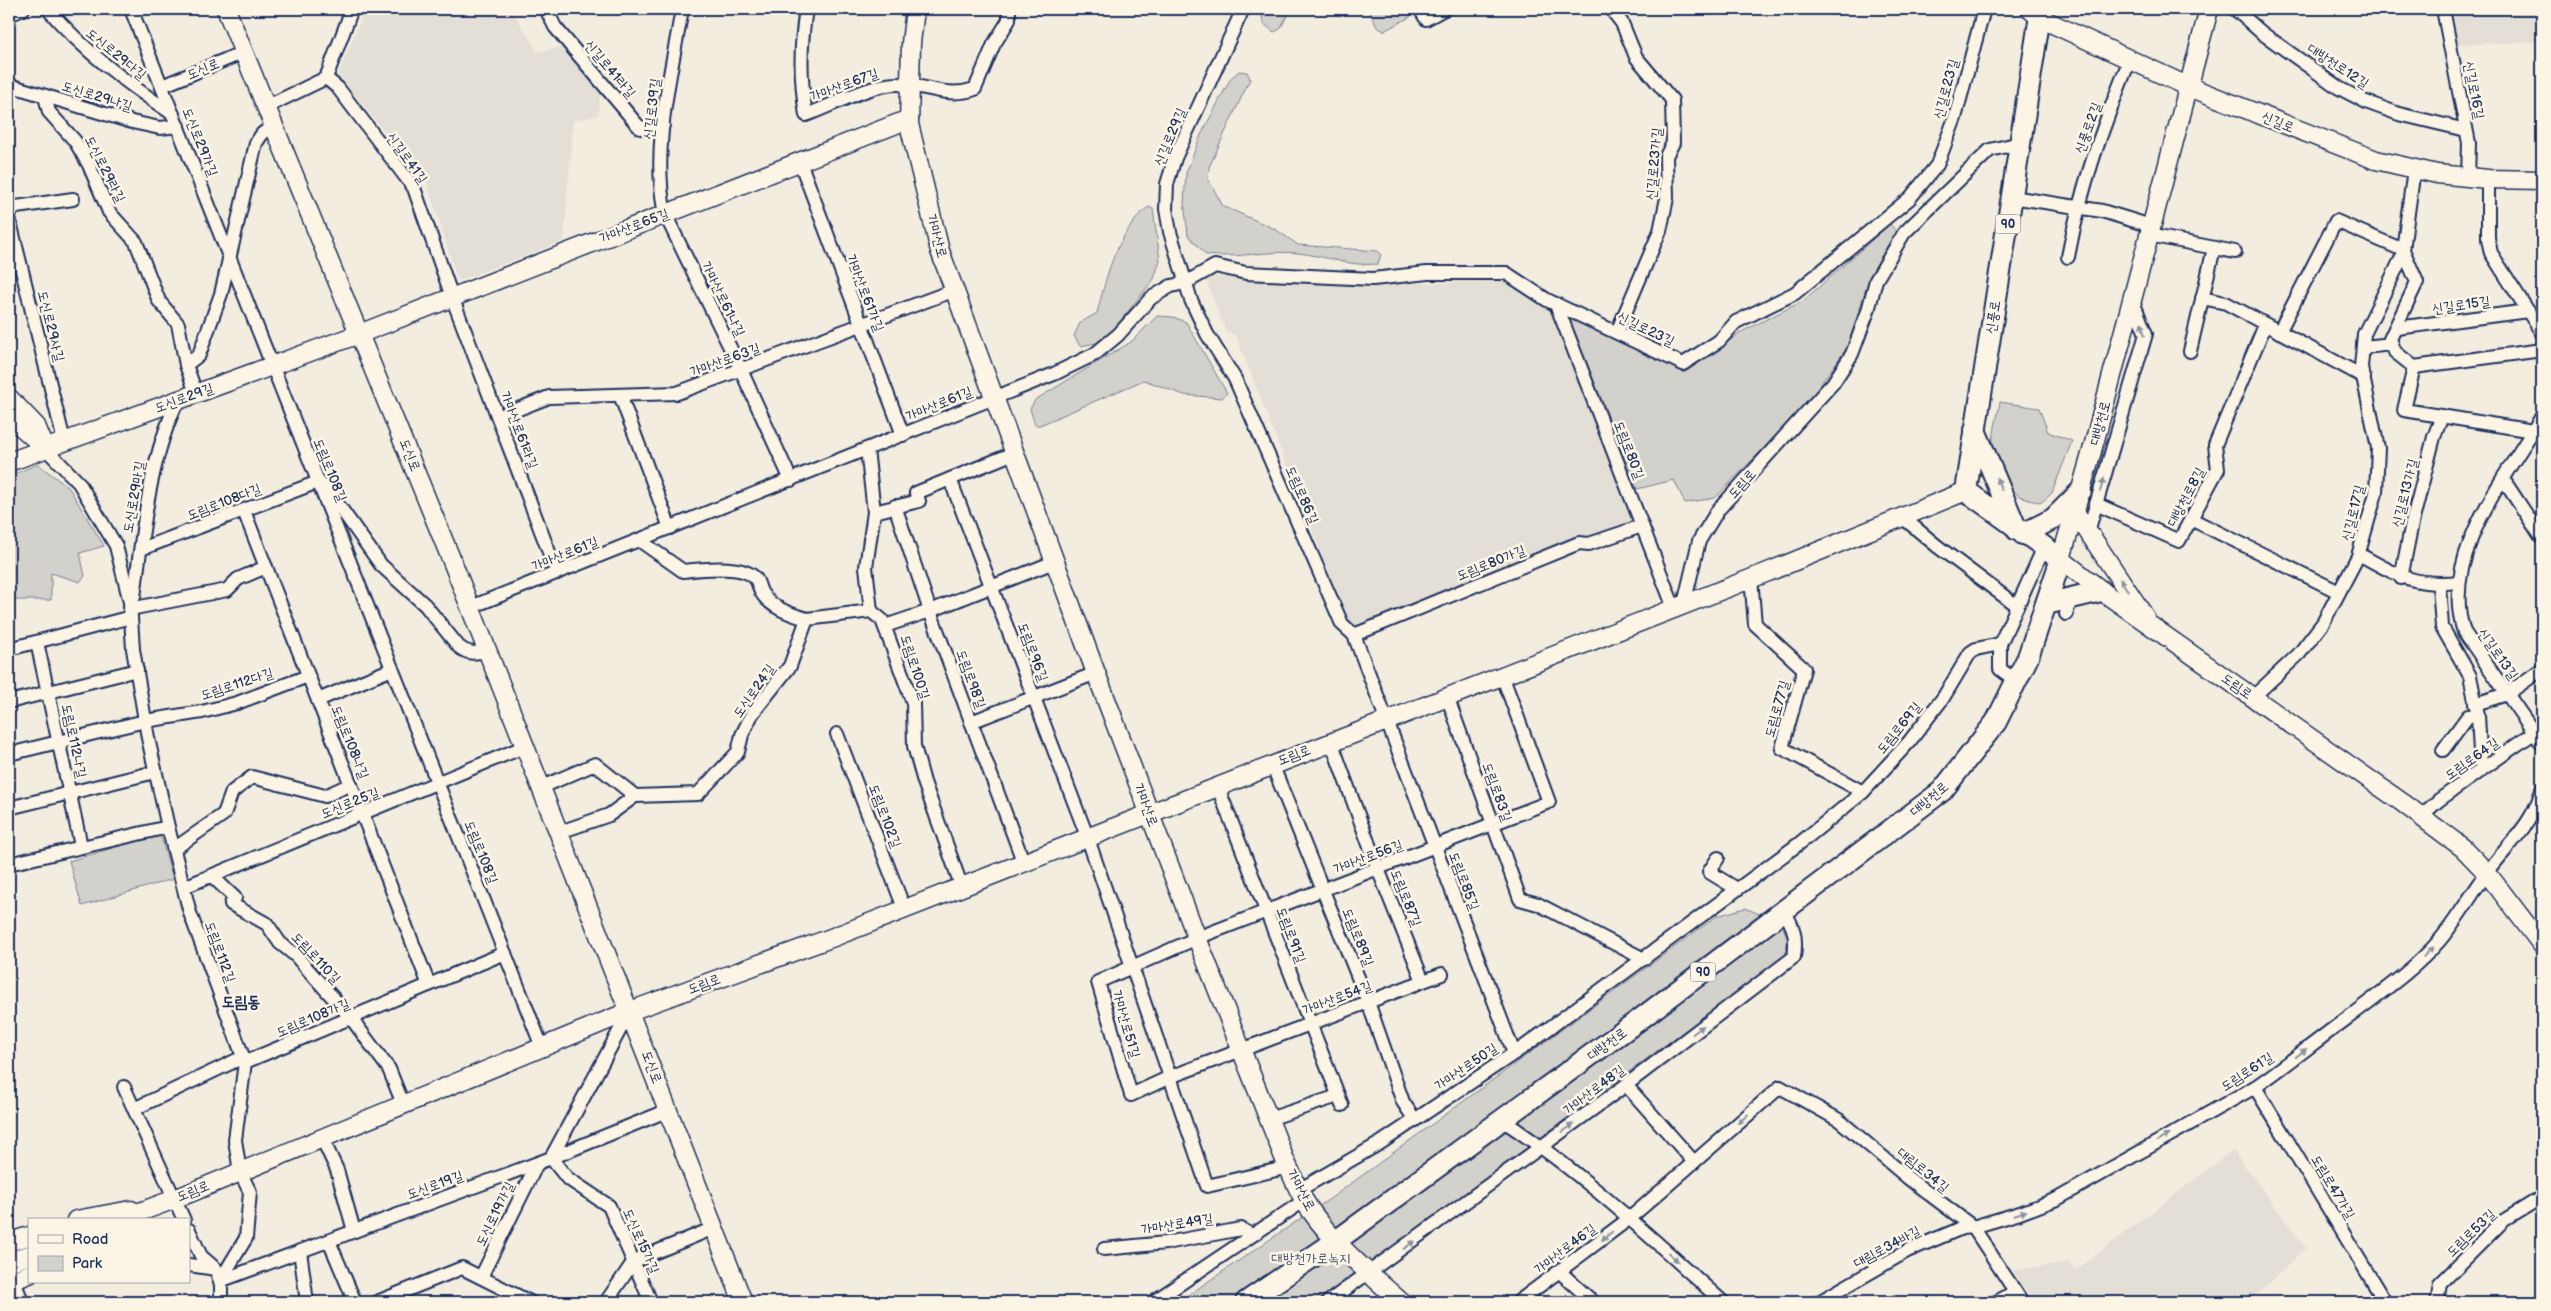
<svg xmlns="http://www.w3.org/2000/svg" width="2551" height="1311" font-family="'Balsamiq Sans','Poor Story',sans-serif">
<style>
.built{fill:#e3dfd6}
.green{fill:#d3d1cc;stroke:#778095}
.lines{fill:none;stroke-linecap:round;stroke-linejoin:round}
.street-casing{stroke:#1b2f5e;stroke-width:16}
.secondary-casing{stroke:#1b2f5e;stroke-width:21}
.primary-casing{stroke:#1b2f5e;stroke-width:24}
.street{stroke:#fcf5e5;stroke-width:12}
.secondary{stroke:#fcf5e5;stroke-width:18}
.primary{stroke:#fcf5e5;stroke-width:20}
.oneway{fill:#8c92a2}
.labels{text-anchor:middle;dominant-baseline:central;stroke-width:5;stroke-linejoin:round;paint-order:stroke}
.shield{fill:#fcf5e5;stroke:#5e6a86;stroke-width:1}
.shield-label{font-size:12px;font-weight:bold;fill:#1b2f5e}
.street-label{font-size:14px;fill:#1b2f5e;stroke:#fcf5e5}
.park-label{font-size:14px;fill:#49587a;stroke:#fcf5e5}
.quarter-label{font-size:16px;font-weight:bold;fill:#1b2f5e;stroke:#fcf5e5}
</style>
<rect width="100%" height="100%" fill="#f3ede0"/>
<filter id="ink" filterUnits="userSpaceOnUse"><feTurbulence type="fractalNoise" baseFrequency=".02" numOctaves="2"/><feDisplacementMap in="SourceGraphic" scale="10" xChannelSelector="R" yChannelSelector="G"/><feConvolveMatrix kernelMatrix="1 2 1 2 8 2 1 2 1" color-interpolation-filters="sRGB"/></filter>
<g filter="url(#ink)">
<g class="built">
<path d="M 365,9 L 511,9 L 538,52 L 569,46 L 602,86 L 598,115 L 573,121 L 564,241 L 458,281 L 427,183 L 338,75 Z"/>
<path d="M 2450,9 L 2542,9 L 2542,42 L 2458,44 Z"/>
<path d="M 1204,275 L 1377,284 L 1504,281 L 1550,310 L 1633,520 L 1354,628 L 1347,619 L 1236,336 L 1225,330 Z"/>
<path d="M 2233,1150 L 2306,1248 L 2250,1302 L 2035,1302 L 2011,1271 L 2068,1262 L 2076,1270 Z"/>
</g>
<g class="green">
<path d="M 1266,9 L 1291,9 L 1280,29 L 1274,32 L 1264,24 L 1262,17 Z"/>
<path d="M 1368,9 L 1410,9 L 1410,17 L 1384,31 L 1377,27 Z"/>
<path d="M 1239,71 L 1247,72 L 1250,79 L 1209,167 L 1208,179 L 1223,206 L 1275,229 L 1298,245 L 1378,251 L 1381,254 L 1378,264 C 1351,267 1326,256 1298,253 C 1268,250 1237,259 1206,255 L 1188,235 L 1184,203 L 1186,173 L 1201,135 L 1231,78 Z"/>
<path d="M 1150,207 L 1153,209 L 1160,260 L 1154,279 L 1113,330 L 1096,343 L 1080,346 L 1074,336 L 1080,323 L 1097,313 C 1106,279 1112,250 1133,223 C 1138,217 1143,209 1150,207 Z"/>
<path d="M 1890,224 L 1896,231 L 1870,276 L 1847,348 L 1804,407 L 1715,498 L 1685,503 L 1674,480 L 1637,489 L 1569,318 L 1617,332 L 1684,373 L 1743,331 L 1803,301 Z"/>
<path d="M 1157,316 L 1173,317 L 1186,322 L 1227,393 L 1222,398 L 1184,395 L 1144,380 L 1040,425 L 1035,425 L 1030,409 L 1035,400 L 1131,342 Z"/>
<path d="M 2000,402 L 2039,408 L 2048,432 L 2072,441 L 2052,493 L 2042,502 C 2012,502 1992,473 1993,444 C 1993,430 1998,416 2000,402 Z"/>
<path d="M 38,464 L 69,488 L 104,546 L 80,553 L 85,576 L 80,582 L 51,573 L 51,600 L 9,600 L 9,476 Z"/>
<path d="M 160,834 L 173,879 L 82,906 L 69,861 Z"/>
<path d="M 1745,908 L 1781,923 L 1788,938 L 1785,956 L 1346,1282 L 1315,1302 L 1178,1302 L 1334,1196 L 1717,916 Z"/>
</g>
<g class="lines">
<g class="street-casing">
<g id="street">
<path d="M 48,9 C 84,51 126,83 173,114"/>
<path d="M 131,9 L 542,1047"/>
<path d="M 546,9 L 555,27 L 640,128 L 663,125"/>
<path d="M 682,9 C 671,75 651,148 665,214 L 741,370 L 791,480"/>
<path d="M 806,9 C 800,47 800,77 806,115 C 830,106 872,84 896,84 C 926,84 945,99 975,89 L 994,44 L 1009,20 L 1009,9"/>
<path d="M 1243,9 L 1175,158 L 1167,184 L 1166,209 L 1170,232 L 1191,300 L 1207,334 L 1235,379 L 1342,624 L 1354,635 L 1514,1053"/>
<path d="M 1420,9 L 1426,19 L 1444,9"/>
<path d="M 1611,9 L 1622,23 L 1636,57 L 1672,100 L 1673,143 L 1666,156 L 1667,198 L 1660,231 L 1617,332"/>
<path d="M 2235,9 L 2262,33 L 2339,88 L 2366,102 L 2399,114 L 2466,130"/>
<path d="M 2443,9 L 2469,143 L 2468,177"/>
<path d="M 9,15 L 23,9"/>
<path d="M 326,78 L 338,88 L 414,188 L 452,297 L 557,573"/>
<path d="M 9,85 L 132,122 L 160,128 L 178,126"/>
<path d="M 162,86 L 244,52"/>
<path d="M 45,96 L 49,112 L 75,141 L 89,165 L 109,212 L 136,242 L 159,301 L 178,324 L 186,365 L 196,393"/>
<path d="M 266,107 L 326,78 L 352,9"/>
<path d="M 800,162 L 903,435"/>
<path d="M 2414,169 L 2403,250 L 2417,282 L 2390,339 L 2395,352 L 2414,367"/>
<path d="M 2488,179 L 2488,239 L 2491,253 L 2542,333"/>
<path d="M 2012,197 L 2102,211 L 2151,226"/>
<path d="M 9,208 L 73,199"/>
<path d="M 9,218 L 64,441"/>
<path d="M 2149,235 L 2235,252"/>
<path d="M 2068,257 C 2081,186 2103,126 2130,59"/>
<path d="M 2202,298 L 2226,303 L 2364,377"/>
<path d="M 1556,304 L 1674,608"/>
<path d="M 2397,328 L 2528,311"/>
<path d="M 2364,347 L 2392,344"/>
<path d="M 2190,351 L 2214,248"/>
<path d="M 186,365 L 199,355 L 221,294 L 256,143 L 262,134 L 274,125"/>
<path d="M 2414,367 L 2404,410 L 2533,431"/>
<path d="M 2414,367 L 2542,350"/>
<path d="M 620,395 L 670,528"/>
<path d="M 2542,416 C 2506,477 2439,557 2464,632 L 2542,744"/>
<path d="M 498,417 L 549,397 L 677,393 L 955,290"/>
<path d="M 45,448 L 79,483 L 116,546 L 130,602 L 133,649 L 148,738 L 168,827 L 190,913 L 245,1062 L 235,1140 L 240,1172 L 250,1192 L 246,1238 L 220,1281"/>
<path d="M 867,449 L 874,512 L 866,567 L 871,611"/>
<path d="M 950,479 L 1087,836 L 1170,1077 L 1442,974"/>
<path d="M 2503,479 L 2542,538"/>
<path d="M 2096,504 L 2179,541 L 2218,469 L 2215,445 L 2265,325"/>
<path d="M 895,506 L 930,611 L 1023,861"/>
<path d="M 244,511 L 429,985"/>
<path d="M 874,512 L 919,501 L 916,493 L 1014,453"/>
<path d="M 1901,516 L 1937,546 L 2017,606"/>
<path d="M 2193,520 L 2339,592"/>
<path d="M 2088,532 L 2146,334 L 2132,299"/>
<path d="M 639,540 L 683,571 C 700,569 743,564 755,578 C 758,581 759,588 761,592 C 771,608 790,614 807,619 L 871,611 L 882,620 L 913,703 L 914,746 L 924,782 L 961,885"/>
<path d="M 141,549 L 318,482 L 327,489 L 381,565 L 425,605 L 459,647 C 469,655 476,653 488,651"/>
<path d="M 2359,554 C 2396,575 2415,587 2459,582"/>
<path d="M 1751,578 L 1755,624 L 1804,669 L 1782,748 L 1863,792"/>
<path d="M 2401,578 L 2412,523 L 2434,437 L 2442,416"/>
<path d="M 2439,585 L 2442,627 L 2470,676 L 2478,715 L 2481,770"/>
<path d="M 130,602 L 134,597 C 143,530 149,461 178,400"/>
<path d="M 1684,604 L 1699,541 L 1718,510 L 1833,383 L 1852,354 L 1868,311 L 1876,280 L 1904,233 L 1990,150 L 2020,143"/>
<path d="M 471,607 L 1054,374 L 1095,354 L 1118,335 L 1151,298 L 1171,286 L 1185,283 L 1215,266 L 1246,273 L 1373,279 L 1427,273 L 1506,273 L 1547,300 L 1683,364 L 1719,341 L 1736,322 L 1795,293 L 1910,198 L 1937,165 L 1955,118 L 1984,9"/>
<path d="M 130,609 L 227,590 L 238,579 L 266,567"/>
<path d="M 2066,614 L 2071,599 L 2077,597"/>
<path d="M 885,626 L 930,611 L 1054,562"/>
<path d="M 1354,635 L 1579,543 L 1589,544 L 1642,526"/>
<path d="M 37,642 L 81,846"/>
<path d="M 9,649 L 131,617"/>
<path d="M 2016,681 L 2000,669 L 2000,644 L 2044,547"/>
<path d="M 1447,696 L 1520,899 L 1538,904 L 1644,959"/>
<path d="M 2253,697 L 2299,654 L 2323,623 L 2358,556 L 2376,493 L 2378,448 L 2361,367 L 2364,334 L 2403,255 L 2403,250 L 2336,221 L 2279,332"/>
<path d="M 318,700 L 392,669"/>
<path d="M 9,702 L 137,670"/>
<path d="M 2475,704 L 2507,694 L 2542,669"/>
<path d="M 971,722 L 1096,673"/>
<path d="M 837,734 L 904,908"/>
<path d="M 1331,741 L 1378,869 L 1423,981"/>
<path d="M 2443,750 L 2468,716 L 2478,715"/>
<path d="M 9,754 L 145,721 L 202,712 L 237,703 L 308,676"/>
<path d="M 1272,764 L 1368,1002 L 1403,1102 L 1415,1120"/>
<path d="M 1217,785 L 1342,1105"/>
<path d="M 542,787 L 595,764 L 635,796"/>
<path d="M 635,796 L 698,794 L 738,752 L 742,735 L 752,714 L 790,666 L 807,619"/>
<path d="M 9,808 L 155,772"/>
<path d="M 2421,816 L 2439,800 L 2481,770 L 2528,737 L 2542,731"/>
<path d="M 560,832 L 609,815 L 635,796"/>
<path d="M 174,849 L 224,814 L 232,792 L 252,777 L 325,796 L 351,784"/>
<path d="M 1718,858 L 1709,872 L 1737,889"/>
<path d="M 9,864 L 168,827"/>
<path d="M 212,876 L 235,898 L 231,904 L 267,924 L 280,943 L 295,955 L 351,1018 L 389,1069 L 403,1104"/>
<path d="M 184,887 L 526,746"/>
<path d="M 630,1011 L 551,1158 L 567,1178 L 609,1206 L 651,1302"/>
<path d="M 1626,1085 L 1694,1162"/>
<path d="M 124,1087 L 184,1220"/>
<path d="M 2255,1087 L 2385,1302"/>
<path d="M 134,1109 L 237,1060 L 245,1062 L 505,953"/>
<path d="M 1269,1119 L 1338,1096"/>
<path d="M 1502,1120 C 1582,1172 1652,1239 1723,1302"/>
<path d="M 322,1138 L 337,1170 L 354,1231"/>
<path d="M 1289,1167 L 1207,1186 L 1170,1077 L 1131,1095 L 1098,982 L 1197,938 L 1549,802 L 1502,675"/>
<path d="M 1299,1190 L 1382,1142 L 1525,1046 L 1800,843 L 1863,792 L 1909,742 L 1943,698 L 1970,653 L 1976,649 L 2000,644"/>
<path d="M 189,1230 L 201,1256 L 216,1269 L 221,1285 L 221,1302"/>
<path d="M 329,1241 L 355,1302"/>
<path d="M 1104,1249 L 1166,1243 L 1241,1229 L 1252,1235"/>
<path d="M 300,1251 L 307,1302"/>
<path d="M 189,1265 L 216,1269"/>
<path d="M 1560,1272 L 1593,1302"/>
<path d="M 481,1277 L 537,1164"/>
<path d="M 14,1280 L 22,1302"/>
<path d="M 220,1281 L 551,1158 L 669,1110"/>
<path d="M 377,1302 L 462,1268 L 530,1302"/>
<path d="M 606,1302 L 634,1261 L 714,1228"/>
<path d="M 1153,1302 L 1305,1200"/>
<path d="M 1328,1302 L 1626,1085 L 1794,957 C 1797,937 1794,927 1784,911"/>
<path d="M 1518,1302 L 1630,1218 L 1780,1087 L 1839,1120 L 1908,1178 L 1973,1227 L 2022,1302"/>
<path d="M 1819,1302 L 1907,1251 L 1962,1228 L 1973,1227 L 2020,1213 L 2057,1199 L 2255,1087 C 2287,1065 2317,1040 2349,1017 C 2380,993 2413,971 2439,941 C 2457,920 2470,896 2487,873 C 2507,845 2534,824 2542,789"/>
<path d="M 1996,1302 L 2015,1292"/>
<path d="M 2437,1302 L 2440,1284 L 2503,1221 L 2542,1197"/>
</g>
</g>
<g class="secondary-casing">
<g id="secondary">
<path d="M 226,9 L 454,566 L 743,1302"/>
<path d="M 915,9 L 911,43 L 909,124 L 940,251 L 1096,673 L 1197,938 L 1285,1160 C 1293,1177 1300,1196 1311,1211 C 1336,1246 1370,1274 1401,1302"/>
<path d="M 2030,9 L 2040,18 L 2187,86 L 2376,160 L 2437,174 L 2488,179 L 2542,180"/>
<path d="M 2209,9 L 2092,451 L 2061,559 L 2110,597 L 2403,803 L 2463,848 L 2487,873 L 2542,945"/>
<path d="M 9,398 L 36,426 L 45,448"/>
<path d="M 9,416 L 43,446"/>
<path d="M 9,462 L 359,334 L 909,119"/>
<path d="M 2075,512 L 2145,617"/>
<path d="M 76,1220 L 131,1210"/>
<path d="M 118,1220 L 175,1199 L 630,1011 L 831,938 L 1768,572 L 1966,491"/>
<path d="M 9,1242 L 29,1236"/>
<path d="M 9,1262 L 29,1255"/>
<path d="M 9,1282 L 29,1274"/>
</g>
</g>
<g class="primary-casing">
<g id="primary">
<path d="M 1975,430 L 2017,530"/>
<path d="M 2023,534 L 2053,519 L 2081,491"/>
<path d="M 2046,604 L 2101,591"/>
<path d="M 1246,1302 L 1336,1241 L 1643,1017 L 1942,791 L 1996,722 L 2028,657 L 2061,559 L 1966,491 L 2041,9"/>
</g>
</g>
<use href="#street" class="street"/>
<use href="#secondary" class="secondary"/>
<use href="#primary" class="primary"/>
</g>
<defs><path id="oneway-solid" d="M-6-.8H1V-3.2L6.5 0L1 3.2V.8H-6Z" transform="scale(1.25)"/></defs>
<g class="oneway">
<use href="#oneway-solid" transform="translate(2143 329) rotate(-105)"/>
<use href="#oneway-solid" transform="translate(1999 484) rotate(-112)"/>
<use href="#oneway-solid" transform="translate(2102 485) rotate(-73)"/>
<use href="#oneway-solid" transform="translate(2124 585) rotate(-124)"/>
<use href="#oneway-solid" transform="translate(2428 952) rotate(-46)"/>
<use href="#oneway-solid" transform="translate(1698 1030) rotate(-37)"/>
<use href="#oneway-solid" transform="translate(2301 1053) rotate(-38)"/>
<use href="#oneway-solid" transform="translate(1743 1119) rotate(139)"/>
<use href="#oneway-solid" transform="translate(1568 1128) rotate(-36)"/>
<use href="#oneway-solid" transform="translate(2163 1138) rotate(-29)"/>
<use href="#oneway-solid" transform="translate(2020 1213) rotate(-17)"/>
<use href="#oneway-solid" transform="translate(1607 1236) rotate(141)"/>
<use href="#oneway-solid" transform="translate(1409 1245) rotate(-36)"/>
<use href="#oneway-solid" transform="translate(1673 1257) rotate(42)"/>
</g>
</g>
<g class="labels">
<g class="shield">
<rect x="1995.5" y="214.5" width="25" height="19" rx="4"/>
<rect x="1690.5" y="962.5" width="25" height="19" rx="4"/>
</g>
<g class="shield-label">
<text x="2008" y="224">90</text>
<text x="1703" y="972">90</text>
</g>
<g class="street-label">
<text transform="translate(116 54) rotate(39)">도신로29다길</text>
<text transform="translate(2338 66) rotate(33)">대방천로12길</text>
<text transform="translate(203 69) rotate(-23)">도신로</text>
<text transform="translate(610 69) rotate(50)">신길로41라길</text>
<text transform="translate(844 85) rotate(-20)">가마산로67길</text>
<text transform="translate(1946 89) rotate(-75)">신길로23길</text>
<text transform="translate(2474 90) rotate(79)">신길로16길</text>
<text transform="translate(97 96) rotate(17)">도신로29나길</text>
<text transform="translate(652 109) rotate(-83)">신길로39길</text>
<text transform="translate(2278 122) rotate(22)">신길로</text>
<text transform="translate(2088 128) rotate(-70)">신풍로2길</text>
<text transform="translate(1170 137) rotate(-67)">신길로29길</text>
<text transform="translate(200 142) rotate(68)">도신로29가길</text>
<text transform="translate(407 158) rotate(54)">신길로41길</text>
<text transform="translate(1654 164) rotate(-85)">신길로23가길</text>
<text transform="translate(105 169) rotate(63)">도신로29라길</text>
<text transform="translate(634 226) rotate(-21)">가마산로65길</text>
<text transform="translate(937 236) rotate(75)">가마산로</text>
<text transform="translate(865 293) rotate(69)">가마산로61가길</text>
<text transform="translate(723 299) rotate(64)">가마산로61나길</text>
<text transform="translate(2461 305) rotate(-8)">신길로15길</text>
<text transform="translate(1993 317) rotate(-81)">신풍로</text>
<text transform="translate(51 326) rotate(76)">도신로29사길</text>
<text transform="translate(1646 329) rotate(26)">신길로23길</text>
<text transform="translate(725 360) rotate(-20)">가마산로63길</text>
<text transform="translate(184 398) rotate(-20)">도신로29길</text>
<text transform="translate(939 404) rotate(-22)">가마산로61길</text>
<text transform="translate(2100 423) rotate(-75)">대방천로</text>
<text transform="translate(519 430) rotate(69)">가마산로61라길</text>
<text transform="translate(1629 450) rotate(69)">도림로80길</text>
<text transform="translate(410 455) rotate(68)">도신로</text>
<text transform="translate(330 470) rotate(68)">도림로108길</text>
<text transform="translate(1742 484) rotate(-48)">도림로</text>
<text transform="translate(2405 493) rotate(-76)">신길로13가길</text>
<text transform="translate(1302 495) rotate(66)">도림로86길</text>
<text transform="translate(134 497) rotate(-80)">도신로29마길</text>
<text transform="translate(2186 497) rotate(-62)">대방천로8길</text>
<text transform="translate(224 502) rotate(-21)">도림로108다길</text>
<text transform="translate(2353 513) rotate(-76)">신길로17길</text>
<text transform="translate(565 554) rotate(-22)">가마산로61길</text>
<text transform="translate(1491 563) rotate(-22)">도림로80가길</text>
<text transform="translate(1033 652) rotate(69)">도림로96길</text>
<text transform="translate(2498 654) rotate(55)">신길로13길</text>
<text transform="translate(915 667) rotate(72)">도림로100길</text>
<text transform="translate(971 679) rotate(70)">도림로98길</text>
<text transform="translate(237 684) rotate(-18)">도림로112다길</text>
<text transform="translate(2237 686) rotate(35)">도림로</text>
<text transform="translate(754 691) rotate(-55)">도신로24길</text>
<text transform="translate(1777 709) rotate(-74)">도림로77길</text>
<text transform="translate(1899 728) rotate(-51)">도림로69길</text>
<text transform="translate(74 741) rotate(78)">도림로112나길</text>
<text transform="translate(350 742) rotate(68)">도림로108나길</text>
<text transform="translate(1294 755) rotate(-21)">도림로</text>
<text transform="translate(2472 759) rotate(-35)">도림로64길</text>
<text transform="translate(1497 792) rotate(70)">도림로83길</text>
<text transform="translate(1929 799) rotate(-40)">대방천로</text>
<text transform="translate(350 803) rotate(-22)">도신로25길</text>
<text transform="translate(1146 805) rotate(69)">가마산로</text>
<text transform="translate(885 816) rotate(69)">도림로102길</text>
<text transform="translate(481 852) rotate(68)">도림로108길</text>
<text transform="translate(1368 857) rotate(-21)">가마산로56길</text>
<text transform="translate(1464 881) rotate(69)">도림로85길</text>
<text transform="translate(1406 898) rotate(68)">도림로87길</text>
<text transform="translate(1291 935) rotate(69)">도림로91길</text>
<text transform="translate(1358 937) rotate(68)">도림로89길</text>
<text transform="translate(220 952) rotate(70)">도림로112길</text>
<text transform="translate(316 958) rotate(47)">도림로110길</text>
<text transform="translate(704 984) rotate(-20)">도림로</text>
<text transform="translate(1337 998) rotate(-21)">가마산로54길</text>
<text transform="translate(313 1018) rotate(-23)">도림로108가길</text>
<text transform="translate(1126 1024) rotate(74)">가마산로51길</text>
<text transform="translate(1607 1044) rotate(-36)">대방천로</text>
<text transform="translate(652 1067) rotate(69)">도신로</text>
<text transform="translate(1466 1067) rotate(-34)">가마산로50길</text>
<text transform="translate(2247 1072) rotate(-33)">도림로61길</text>
<text transform="translate(1594 1090) rotate(-37)">가마산로48길</text>
<text transform="translate(1923 1170) rotate(39)">대림로34길</text>
<text transform="translate(435 1185) rotate(-20)">도신로19길</text>
<text transform="translate(2333 1187) rotate(59)">도림로47가길</text>
<text transform="translate(1301 1190) rotate(62)">가마산로</text>
<text transform="translate(193 1191) rotate(-22)">도림로</text>
<text transform="translate(495 1214) rotate(-64)">도신로19가길</text>
<text transform="translate(1177 1224) rotate(-9)">가마산로49길</text>
<text transform="translate(2471 1233) rotate(-44)">도림로53길</text>
<text transform="translate(641 1241) rotate(66)">도신로15가길</text>
<text transform="translate(1887 1247) rotate(-28)">대림로34바길</text>
<text transform="translate(1565 1249) rotate(-37)">가마산로46길</text>
</g>
<g class="park-label">
<text x="1311" y="1258">대방천가로녹지</text>
</g>
<g class="quarter-label">
<text x="241" y="1002">도림동</text>
</g>
</g>
<rect width="2551" height="1311" fill="none" stroke="#fcf5e5" stroke-width="30"/>
<rect x="15" y="15" width="2521" height="1281" fill="none" stroke="#1b2f5e" stroke-width="2" filter="url(#ink)"/>
<rect x="28" y="1218" width="162" height="65" fill="#fcf5e5" stroke="#a2a6af"/>
<rect x="38" y="1235" width="25" height="8" fill="#fcf5e5" stroke="#a2a6af"/>
<text x="72" y="1244" font-size="15" fill="#1b2f5e">Road</text>
<rect x="38" y="1256" width="25" height="15" fill="#d3d1cc" stroke="#a2a6af"/>
<text x="72" y="1268" font-size="15" fill="#1b2f5e">Park</text>
</svg>
